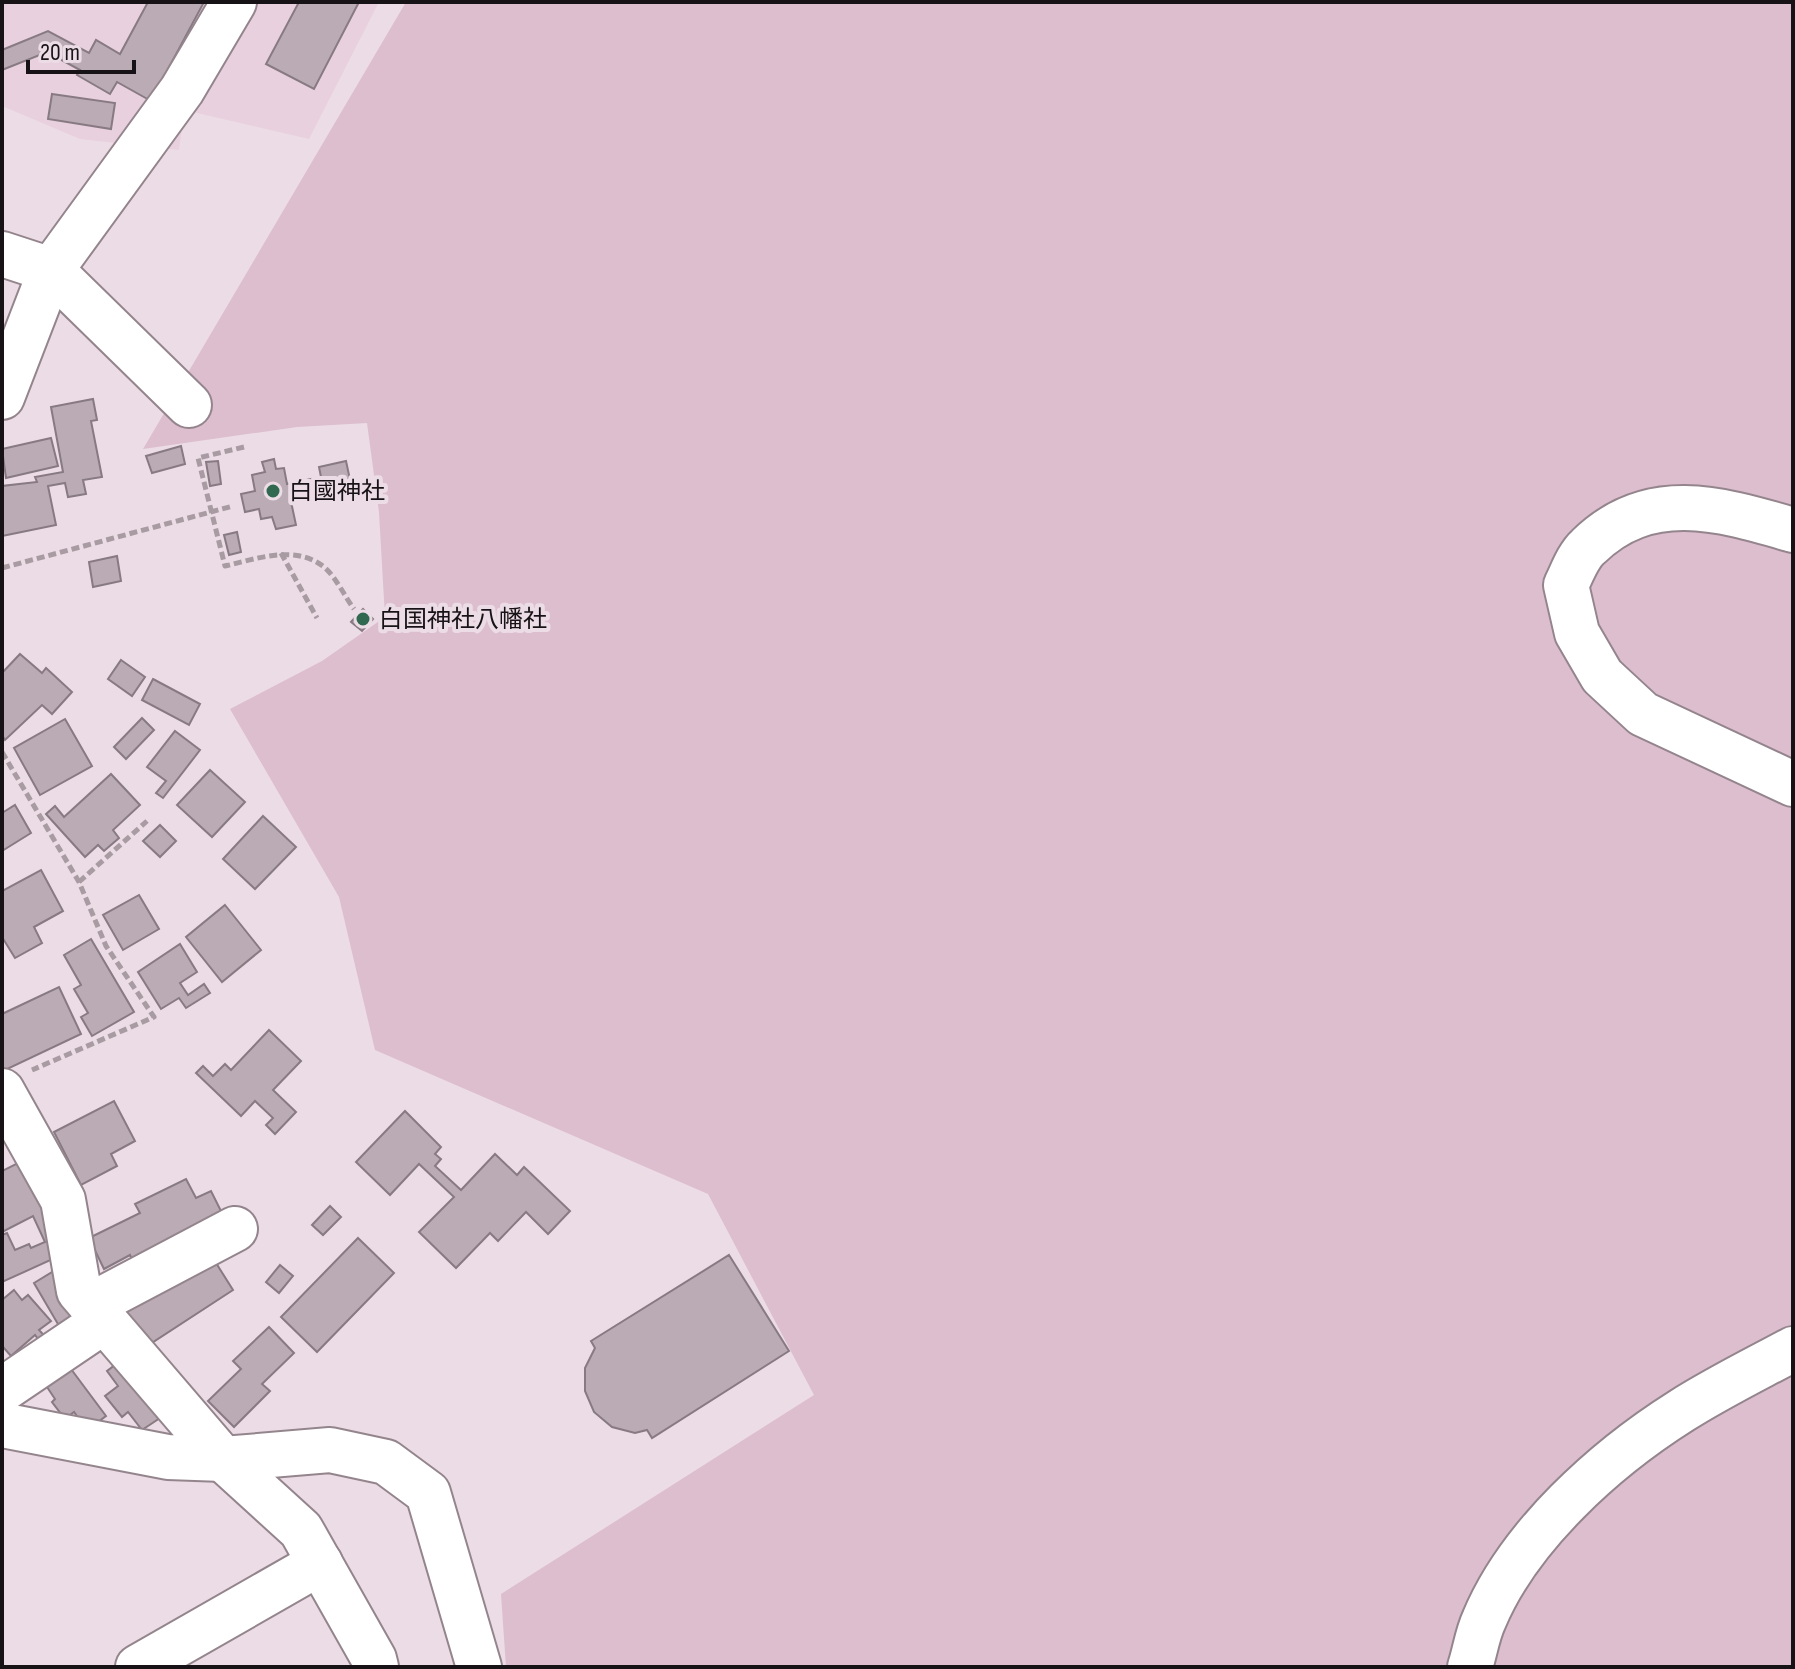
<svg xmlns="http://www.w3.org/2000/svg" width="1795" height="1669" font-family="'Sofia Sans Condensed','Noto Sans JP',sans-serif">
<style>
.built{fill:#e8d0de}
.green{fill:#ddbecf}
.building{fill:#bbabb4;stroke:#887a82;stroke-width:2}
.lines{fill:none;stroke-linecap:round;stroke-linejoin:round}
.minor-casing{stroke:#94858d;stroke-width:48}
.path{stroke:#a89ba2;stroke-width:5;stroke-dasharray:8 4;stroke-linecap:butt}
.minor{stroke:#fff;stroke-width:44}
.poi-dot{fill:#316950;stroke:#ecdce5;stroke-width:3}
.labels{text-anchor:middle;dominant-baseline:central;stroke-width:8;stroke-linejoin:round;paint-order:stroke}
.poi-label{font-size:24px;fill:#171215;stroke:#ecdce5;text-anchor:start}
</style>
<rect width="100%" height="100%" fill="#ecdce5"/>
<path class="built" d="M 2,2 L 379,2 L 309,139 L 184,110 L 179,150 L 80,139 L 2,106 Z"/>
<path class="green" d="M 406,2 L 1793,2 L 1793,1667 L 506,1667 L 501,1594 L 814,1395 L 708,1194 L 375,1050 L 339,897 L 230,709 L 322,661 L 385,617 L 379,512 L 367,423 L 297,427 L 143,449 Z"/>
<g class="building">
<path d="M 148,2 L 204,2 L 151,101 L 117,82 L 110,94 L 77,75 L 80,70 L 47,52 L 2,70 L 2,50 L 48,31 L 89,53 L 96,40 L 120,54 Z"/>
<path d="M 299,2 L 359,2 L 314,89 L 266,64 Z"/>
<path d="M 52,94 L 115,103 L 111,129 L 48,119 Z"/>
<path d="M 93,399 L 97,420 L 91,421 L 102,477 L 83,480 L 86,494 L 68,497 L 65,483 L 48,486 L 56,525 L 2,536 L 2,486 L 37,482 L 35,477 L 63,472 L 51,407 Z"/>
<path d="M 51,438 L 58,466 L 6,478 L 2,449 Z"/>
<path d="M 181,446 L 185,464 L 152,473 L 146,456 Z"/>
<path d="M 274,459 L 276,469 L 284,468 L 287,484 L 321,477 L 319,467 L 346,461 L 352,489 L 324,495 L 323,490 L 290,497 L 296,525 L 276,529 L 272,517 L 261,519 L 259,509 L 245,512 L 241,494 L 255,491 L 252,475 L 265,472 L 262,462 Z"/>
<path d="M 218,461 L 221,484 L 210,486 L 206,462 Z"/>
<path d="M 237,532 L 241,552 L 229,555 L 224,535 Z"/>
<path d="M 117,556 L 121,581 L 93,587 L 89,562 Z"/>
<path d="M 363,609 L 373,619 L 362,631 L 351,622 Z"/>
<path d="M 20,654 L 42,673 L 46,668 L 72,692 L 52,714 L 42,705 L 5,740 L 2,735 L 2,673 Z"/>
<path d="M 121,660 L 145,677 L 132,696 L 108,679 Z"/>
<path d="M 153,679 L 200,704 L 189,725 L 142,700 Z"/>
<path d="M 142,718 L 154,730 L 126,759 L 114,747 Z"/>
<path d="M 65,719 L 92,766 L 40,795 L 14,748 Z"/>
<path d="M 175,731 L 200,750 L 163,798 L 156,793 L 166,781 L 147,767 Z"/>
<path d="M 210,770 L 245,802 L 212,837 L 177,805 Z"/>
<path d="M 111,774 L 140,805 L 113,830 L 119,838 L 104,851 L 98,845 L 85,857 L 46,814 L 55,806 L 64,817 Z"/>
<path d="M 15,805 L 31,833 L 2,851 L 2,813 Z"/>
<path d="M 263,816 L 296,847 L 255,889 L 223,859 Z"/>
<path d="M 160,825 L 176,841 L 160,857 L 143,841 Z"/>
<path d="M 41,870 L 63,911 L 34,927 L 42,943 L 15,958 L 2,937 L 2,891 Z"/>
<path d="M 139,895 L 159,929 L 123,950 L 103,915 Z"/>
<path d="M 225,905 L 261,950 L 222,982 L 186,937 Z"/>
<path d="M 91,939 L 134,1012 L 92,1036 L 81,1017 L 88,1013 L 74,989 L 81,985 L 64,955 Z"/>
<path d="M 180,944 L 197,972 L 180,983 L 188,995 L 204,984 L 210,993 L 186,1008 L 179,998 L 161,1009 L 138,972 Z"/>
<path d="M 59,987 L 81,1034 L 3,1071 L 2,1014 Z"/>
<path d="M 269,1030 L 301,1061 L 273,1090 L 296,1112 L 275,1134 L 266,1125 L 273,1118 L 255,1101 L 241,1116 L 196,1073 L 203,1066 L 213,1076 L 225,1064 L 231,1070 Z"/>
<path d="M 114,1101 L 135,1141 L 111,1154 L 117,1166 L 81,1185 L 54,1132 Z"/>
<path d="M 405,1111 L 441,1147 L 435,1154 L 441,1159 L 435,1166 L 461,1190 L 495,1154 L 517,1175 L 524,1167 L 570,1211 L 548,1234 L 526,1212 L 498,1241 L 490,1233 L 456,1268 L 419,1232 L 454,1197 L 419,1164 L 390,1195 L 356,1162 Z"/>
<path d="M 24,1160 L 48,1209 L 55,1258 L 2,1282 L 2,1235 L 7,1233 L 15,1250 L 29,1244 L 31,1248 L 45,1242 L 33,1216 L 2,1232 L 2,1171 Z"/>
<path d="M 186,1179 L 196,1198 L 211,1191 L 224,1217 L 133,1262 L 130,1255 L 104,1269 L 89,1238 L 140,1213 L 135,1204 Z"/>
<path d="M 330,1206 L 341,1217 L 323,1235 L 312,1225 Z"/>
<path d="M 358,1238 L 394,1273 L 317,1352 L 281,1317 Z"/>
<path d="M 211,1255 L 233,1290 L 147,1346 L 125,1311 Z"/>
<path d="M 729,1255 L 789,1351 L 652,1438 L 647,1430 L 635,1433 L 612,1427 L 594,1412 L 585,1391 L 585,1368 L 595,1348 L 591,1341 Z"/>
<path d="M 280,1265 L 293,1276 L 279,1293 L 266,1282 Z"/>
<path d="M 57,1269 L 85,1318 L 62,1331 L 34,1283 Z"/>
<path d="M 14,1290 L 22,1300 L 28,1295 L 51,1321 L 39,1330 L 50,1342 L 44,1347 L 35,1335 L 11,1356 L 4,1348 L 2,1350 L 2,1300 Z"/>
<path d="M 269,1327 L 294,1353 L 262,1384 L 270,1391 L 234,1427 L 208,1401 L 241,1369 L 233,1361 Z"/>
<path d="M 123,1359 L 160,1418 L 142,1430 L 128,1412 L 122,1417 L 105,1396 L 118,1386 L 107,1371 Z"/>
<path d="M 71,1369 L 106,1416 L 87,1430 L 74,1412 L 65,1419 L 52,1402 L 55,1399 L 47,1387 Z"/>
</g>
<g class="lines">
<g class="minor-casing">
<g id="minor">
<path d="M 2,254 L 51,270 L 189,405"/>
<path d="M 2,397 L 51,270 L 182,90 L 234,2"/>
<path d="M 1793,530 C 1721,509 1649,487 1588,547 C 1578,556 1572,573 1566,585 L 1577,633 L 1602,676 L 1643,714 L 1793,784"/>
<path d="M 2,1091 L 63,1200 L 79,1291 L 223,1459 L 301,1530 L 374,1659 L 376,1667"/>
<path d="M 91,1305 L 235,1229"/>
<path d="M 2,1390 L 104,1321"/>
<path d="M 2,1425 L 168,1457 L 223,1459 L 330,1450 L 386,1462 L 428,1493 L 479,1667"/>
<path d="M 138,1667 L 320,1563"/>
<path d="M 1470,1667 C 1475,1652 1477,1635 1484,1620 C 1519,1536 1605,1459 1681,1411 C 1717,1388 1756,1369 1793,1349"/>
</g>
</g>
<g class="path">
<path d="M 244,447 L 198,458 L 225,566 C 256,559 295,544 324,567 C 336,577 345,597 354,609"/>
<path d="M 281,553 L 317,618"/>
<path d="M 2,568 L 233,506"/>
<path d="M 2,752 L 79,882 L 106,946 L 154,1017 L 32,1070"/>
<path d="M 79,882 L 147,821"/>
</g>
<use href="#minor" class="minor"/>
</g>
<g class="poi-dot">
<circle cx="273" cy="491" r="8"/>
<circle cx="363" cy="619" r="8"/>
</g>
<g class="labels">
<g class="poi-label">
<text x="289" y="491">白國神社</text>
<text x="379" y="619">白国神社八幡社</text>
</g>
</g>
<rect width="1795" height="1669" fill="none" stroke="#171215" stroke-width="8"/>
<path d="M28 60v12h106v-12" fill="none" stroke="#171215" stroke-width="4"/>
<text x="40" y="60" font-size="24" fill="#171215" stroke="#ecdce5" stroke-width="6" paint-order="stroke">20 m</text>
</svg>
